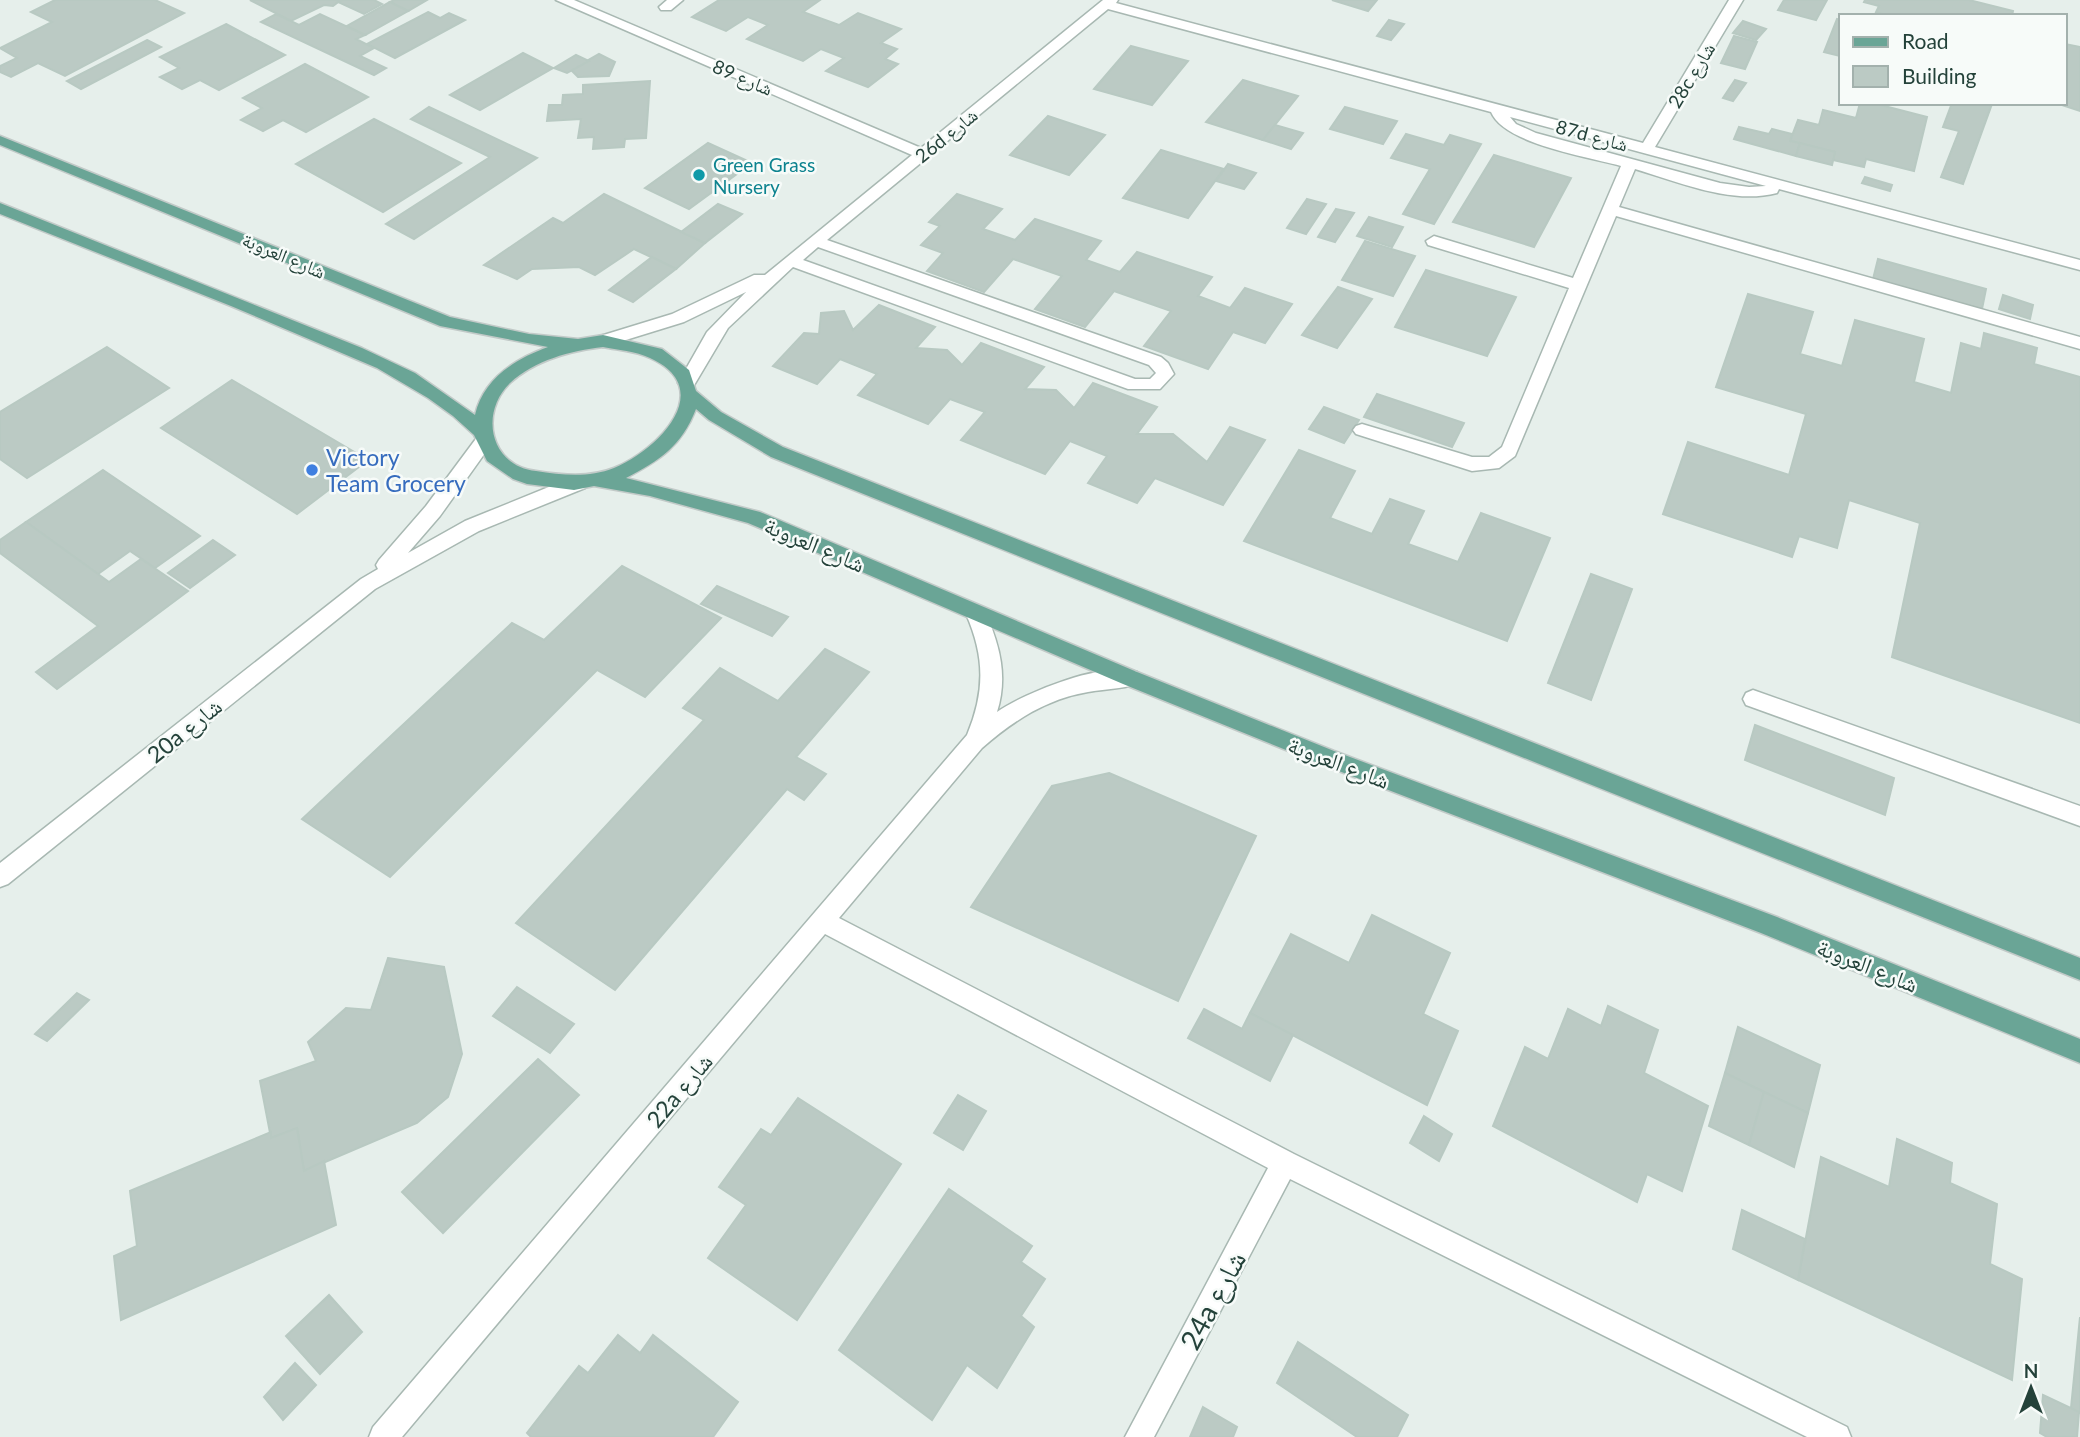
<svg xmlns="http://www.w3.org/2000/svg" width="2080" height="1437" font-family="Lato,'Noto Naskh Arabic',sans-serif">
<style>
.building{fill:#bbcac4;stroke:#b8c9c2;stroke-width:2}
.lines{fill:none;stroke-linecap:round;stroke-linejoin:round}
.minor-casing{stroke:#a8b8b2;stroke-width:3}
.major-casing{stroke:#c2cac8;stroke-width:3}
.minor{fill:#fff;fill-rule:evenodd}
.major{fill:#6aa596;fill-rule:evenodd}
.culture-dot{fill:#0f9aa8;stroke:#f7fbf9;stroke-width:2.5}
.shop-dot{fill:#3f7fe0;stroke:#f7fbf9;stroke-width:2.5}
.labels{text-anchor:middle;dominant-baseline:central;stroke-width:5;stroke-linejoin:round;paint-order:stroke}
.far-street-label{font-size:19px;fill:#24423a;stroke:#f7fbf9}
.far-culture-label{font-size:19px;fill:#0d838f;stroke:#f7fbf9;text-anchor:start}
.shop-label{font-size:23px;fill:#366cbe;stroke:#f7fbf9;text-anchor:start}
.street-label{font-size:23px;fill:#24423a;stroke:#f7fbf9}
.near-street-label{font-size:28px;fill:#24423a;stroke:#f7fbf9}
</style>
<rect width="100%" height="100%" fill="#e6efeb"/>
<g class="building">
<path d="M 55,0 L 155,0 L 184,13 L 65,76 L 38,63 L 11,77 L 0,72 L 0,66 L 17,58 L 0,48 L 52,22 L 31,12 Z"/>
<path d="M 250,0 L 341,0 L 333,6 L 324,5 L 291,21 Z"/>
<path d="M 342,0 L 374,0 L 382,4 L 364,14 L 338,2 Z"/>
<path d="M 394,0 L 427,0 L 408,11 L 390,2 Z"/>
<path d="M 719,0 L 820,0 L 803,12 L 839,25 L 858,13 L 901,29 L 881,43 L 897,49 L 885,59 L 898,64 L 868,87 L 826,71 L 844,58 L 821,49 L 803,61 L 747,39 L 768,25 L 748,17 L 726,31 L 692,17 Z"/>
<path d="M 1332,0 L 1377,0 L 1368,11 Z"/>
<path d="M 1784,0 L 1827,0 L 1816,20 L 1778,10 Z"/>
<path d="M 1865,0 L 1969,0 L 2013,11 L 2012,16 L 1890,16 L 1876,12 L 1879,6 L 1864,2 Z"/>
<path d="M 390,2 L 408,11 L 365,35 L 347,26 Z"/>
<path d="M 428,12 L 440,18 L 449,13 L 465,20 L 395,58 L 367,44 Z"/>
<path d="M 276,14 L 299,25 L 320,14 L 365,35 L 356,39 L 374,48 L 360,56 L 386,68 L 374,75 L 261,22 Z"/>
<path d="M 1837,19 L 1840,20 L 1840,56 L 1824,52 Z"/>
<path d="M 1389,20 L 1404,24 L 1391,40 L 1377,36 Z"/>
<path d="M 1743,21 L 1766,29 L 1756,40 L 1733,33 Z"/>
<path d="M 226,24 L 285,55 L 219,90 L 200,80 L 182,89 L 160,77 L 179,68 L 160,57 Z"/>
<path d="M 1734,36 L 1757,42 L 1745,69 L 1721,63 Z"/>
<path d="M 147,40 L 161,47 L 81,89 L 67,81 Z"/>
<path d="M 2065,44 L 2080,47 L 2080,111 L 2056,103 L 2064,103 Z"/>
<path d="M 1131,46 L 1188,61 L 1152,105 L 1094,89 Z"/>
<path d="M 523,53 L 553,68 L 480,110 L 450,95 Z"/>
<path d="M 599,54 L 615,62 L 609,76 L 578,77 L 571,70 Z"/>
<path d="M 576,55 L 589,61 L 567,73 L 554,68 Z"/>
<path d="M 305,64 L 368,97 L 306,132 L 283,120 L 263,131 L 241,120 L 262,108 L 243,98 Z"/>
<path d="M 1243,80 L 1298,96 L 1263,140 L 1206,122 Z"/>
<path d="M 1735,80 L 1746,83 L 1733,101 L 1723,98 Z"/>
<path d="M 650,81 L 646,138 L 625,139 L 624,147 L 593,149 L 594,137 L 578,138 L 581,119 L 547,121 L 549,105 L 562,105 L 563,95 L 583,94 L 583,85 Z"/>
<path d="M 1860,103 L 1873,103 L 1927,117 L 1914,171 L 1866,159 L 1864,167 L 1833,160 L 1835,152 L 1790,141 L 1798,120 L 1819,125 L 1823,110 L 1856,118 Z"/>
<path d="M 1952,103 L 1992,104 L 1963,184 L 1941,177 L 1959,131 L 1943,127 Z"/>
<path d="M 429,107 L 537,158 L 414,239 L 386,224 L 490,157 L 411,119 Z"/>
<path d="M 1345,107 L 1397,121 L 1383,144 L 1330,129 Z"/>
<path d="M 1048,116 L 1105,135 L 1069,175 L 1010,155 Z"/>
<path d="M 374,119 L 461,163 L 383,212 L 296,164 Z"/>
<path d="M 1275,125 L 1303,133 L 1291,149 L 1263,140 Z"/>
<path d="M 1739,127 L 1769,134 L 1772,129 L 1792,134 L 1790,141 L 1800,143 L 1796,156 L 1734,139 Z"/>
<path d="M 1406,134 L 1444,145 L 1450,135 L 1481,144 L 1434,224 L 1403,214 L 1430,169 L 1391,158 Z"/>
<path d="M 708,143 L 752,163 L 689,209 L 645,188 Z"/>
<path d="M 1800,143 L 1835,152 L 1832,165 L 1796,156 Z"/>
<path d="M 1161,150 L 1224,169 L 1188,218 L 1123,198 Z"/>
<path d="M 1494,155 L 1571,178 L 1534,247 L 1453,222 Z"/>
<path d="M 1228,164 L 1256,173 L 1244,189 L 1216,181 Z"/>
<path d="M 1865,177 L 1892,185 L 1890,191 L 1862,183 Z"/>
<path d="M 604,194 L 705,243 L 676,269 L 634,249 L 595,275 L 579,267 L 532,269 L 517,279 L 484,265 L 553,218 L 563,223 Z"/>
<path d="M 957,194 L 1002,209 L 983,229 L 1015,240 L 1035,219 L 1101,241 L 1086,260 L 1120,272 L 1137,252 L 1212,277 L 1198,296 L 1230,308 L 1245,288 L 1292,304 L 1265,343 L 1233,332 L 1208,369 L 1144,346 L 1171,311 L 1114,291 L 1085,327 L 1035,309 L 1062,276 L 1013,259 L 984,292 L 927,271 L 943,253 L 921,245 L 940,226 L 929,222 Z"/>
<path d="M 1307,199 L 1326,204 L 1306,234 L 1287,228 Z"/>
<path d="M 718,204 L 742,214 L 705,243 L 681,232 Z"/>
<path d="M 1336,209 L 1354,213 L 1335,242 L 1318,237 Z"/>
<path d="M 1369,217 L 1403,227 L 1392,247 L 1357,236 Z"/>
<path d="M 1365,241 L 1415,256 L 1393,296 L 1342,280 Z"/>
<path d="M 652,257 L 676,269 L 633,302 L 609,290 Z"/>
<path d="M 1878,259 L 1986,289 L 1982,309 L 1873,279 Z"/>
<path d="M 1426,270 L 1516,297 L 1487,356 L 1395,327 Z"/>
<path d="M 1338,287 L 1372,299 L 1337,348 L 1302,335 Z"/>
<path d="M 1748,294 L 1813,312 L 1800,354 L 1842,366 L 1855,320 L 1924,339 L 1914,382 L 1951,393 L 1961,343 L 1981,349 L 1984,333 L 2037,348 L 2034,364 L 2080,377 L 2080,723 L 1892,657 L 1920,523 L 1849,500 L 1837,548 L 1799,536 L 1792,557 L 1663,514 L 1688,442 L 1789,475 L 1806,414 L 1716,387 Z"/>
<path d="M 2003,295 L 2033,305 L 2030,319 L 1999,309 Z"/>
<path d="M 879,305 L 935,327 L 916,348 L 947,350 L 962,365 L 981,343 L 1044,367 L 1025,389 L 1056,390 L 1074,408 L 1093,383 L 1157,407 L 1137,434 L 1173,434 L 1207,462 L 1230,427 L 1265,440 L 1223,505 L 1155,478 L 1137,503 L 1088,483 L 1107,456 L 1070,441 L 1045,474 L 961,440 L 985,412 L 950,399 L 928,424 L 858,395 L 877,374 L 840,359 L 817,384 L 773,366 L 804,333 L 819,334 L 821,313 L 844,311 L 853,330 Z"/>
<path d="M 107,347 L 169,388 L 27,478 L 0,459 L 0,412 Z"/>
<path d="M 232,380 L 368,460 L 297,514 L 161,428 Z"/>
<path d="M 1377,394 L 1464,423 L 1452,447 L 1364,417 Z"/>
<path d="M 1324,407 L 1359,420 L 1344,443 L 1309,429 Z"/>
<path d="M 1299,450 L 1355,471 L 1330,518 L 1372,534 L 1390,499 L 1424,511 L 1408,544 L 1458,562 L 1481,513 L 1550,538 L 1507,641 L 1244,541 Z"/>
<path d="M 103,470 L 200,536 L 155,568 L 130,551 L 98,574 L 26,522 Z"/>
<path d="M 26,522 L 109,582 L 141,559 L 188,591 L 57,689 L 36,672 L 98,626 L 0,553 L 0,540 Z"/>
<path d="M 213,540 L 235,555 L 190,588 L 168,573 Z"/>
<path d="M 622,566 L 721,618 L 645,697 L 597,670 L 390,877 L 302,819 L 512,623 L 544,640 Z"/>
<path d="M 1591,574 L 1632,589 L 1591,700 L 1548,683 Z"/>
<path d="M 717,586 L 788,617 L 772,636 L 701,604 Z"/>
<path d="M 825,649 L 869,672 L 796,757 L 826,774 L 804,800 L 787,789 L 615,990 L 516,923 L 704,720 L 683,708 L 720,668 L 778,701 Z"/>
<path d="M 1755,725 L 1894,778 L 1885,815 L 1745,760 Z"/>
<path d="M 1109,773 L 1256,836 L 1178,1001 L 971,907 L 1052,786 Z"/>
<path d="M 1372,915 L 1450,953 L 1423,1014 L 1458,1031 L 1427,1105 L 1250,1013 L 1291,934 L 1349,963 Z"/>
<path d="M 388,958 L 444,967 L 462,1054 L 448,1097 L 417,1123 L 304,1171 L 297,1128 L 271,1138 L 260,1081 L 316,1061 L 308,1042 L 346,1008 L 371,1010 Z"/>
<path d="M 517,987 L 574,1024 L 550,1053 L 493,1016 Z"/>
<path d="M 77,993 L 89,1000 L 47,1041 L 35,1034 Z"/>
<path d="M 1608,1006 L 1658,1030 L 1644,1073 L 1708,1106 L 1682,1191 L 1647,1174 L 1637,1202 L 1493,1126 L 1525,1047 L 1548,1059 L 1568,1009 L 1601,1026 Z"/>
<path d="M 1204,1009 L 1242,1029 L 1250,1013 L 1293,1035 L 1270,1081 L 1188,1038 Z"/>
<path d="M 1738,1027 L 1820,1065 L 1808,1113 L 1725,1073 Z"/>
<path d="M 538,1059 L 579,1095 L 443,1233 L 402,1192 Z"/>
<path d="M 1725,1073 L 1764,1092 L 1749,1145 L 1709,1126 Z"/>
<path d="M 1764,1092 L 1808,1113 L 1794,1167 L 1749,1145 Z"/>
<path d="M 958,1095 L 986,1111 L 963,1150 L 934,1133 Z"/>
<path d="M 798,1098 L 901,1164 L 797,1320 L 708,1258 L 746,1205 L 719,1187 L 761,1129 L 771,1135 Z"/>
<path d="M 1424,1116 L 1452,1134 L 1439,1161 L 1410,1143 Z"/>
<path d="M 297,1128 L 304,1171 L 324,1161 L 336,1225 L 121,1320 L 114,1256 L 137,1246 L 130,1191 L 271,1132 L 271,1138 Z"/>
<path d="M 1897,1139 L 1952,1163 L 1950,1183 L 1997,1204 L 1990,1264 L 2022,1279 L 2012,1380 L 1798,1280 L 1821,1157 L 1889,1187 Z"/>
<path d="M 949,1189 L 1032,1246 L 1021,1262 L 1045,1279 L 1021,1316 L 1034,1327 L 997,1388 L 967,1365 L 932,1420 L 839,1350 Z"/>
<path d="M 1742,1210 L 1805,1239 L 1798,1280 L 1733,1249 Z"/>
<path d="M 329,1295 L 362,1332 L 320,1374 L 286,1336 Z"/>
<path d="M 2080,1317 L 2080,1413 L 2071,1408 Z"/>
<path d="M 618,1335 L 640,1353 L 653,1335 L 738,1402 L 713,1437 L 531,1437 L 527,1433 L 579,1366 L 588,1373 Z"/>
<path d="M 1298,1342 L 1408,1415 L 1397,1437 L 1357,1437 L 1277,1383 Z"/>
<path d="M 295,1363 L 316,1385 L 283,1420 L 264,1397 Z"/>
<path d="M 2043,1395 L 2079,1412 L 2077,1437 L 2047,1437 L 2040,1433 Z"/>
<path d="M 1203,1407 L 1237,1427 L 1233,1437 L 1190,1437 Z"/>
</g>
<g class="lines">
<g class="minor-casing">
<g id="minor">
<path d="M 556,0 L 574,0 L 921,148 L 1103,0 L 1118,0 L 1116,3 L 1643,143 L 1729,0 L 1743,0 L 1655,147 L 2080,260 L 2080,270 L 1779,189 L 1777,193 C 1731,205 1679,182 1635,169 L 1619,207 L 2080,337 L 2080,349 L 1616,216 L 1515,456 L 1499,468 L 1472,471 L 1356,434 L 1353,430 L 1356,426 L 1362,424 L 1472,457 L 1489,457 L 1502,447 L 1569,288 L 1428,245 L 1426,241 L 1434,236 L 1573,278 L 1621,166 C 1589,157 1504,144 1491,112 L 1108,9 L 827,240 L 1161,357 L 1168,363 L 1174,374 L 1160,389 L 1128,389 L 793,267 L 728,328 L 693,387 L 687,389 L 678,383 L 707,332 L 746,292 L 684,322 L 603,347 L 595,341 L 597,337 L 672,314 L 754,275 L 765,275 L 912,155 ZM 1510,117 L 1766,186 L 1749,187 L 1720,183 L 1536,133 L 1516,124 ZM 818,247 L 1149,365 L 1156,373 L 1150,379 L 1135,379 L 803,260 Z"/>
<path d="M 667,0 L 683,0 L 671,10 L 661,10 L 659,7 Z"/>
<path d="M 484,435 L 490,436 L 493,441 L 490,446 L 440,516 L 408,553 L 465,521 L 571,478 L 585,478 L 587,483 L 585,488 L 479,531 L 375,589 L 8,884 L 0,887 L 0,863 L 361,579 L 378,569 L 376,565 L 379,560 L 426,506 L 478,436 Z"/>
<path d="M 976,606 L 983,608 L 986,614 C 1000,646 1008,677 997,712 C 1026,692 1103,661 1137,672 L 1140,678 L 1137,684 C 1122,689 1104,689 1088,692 C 1046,699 1013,721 982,748 L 839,918 L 1294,1154 L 1847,1427 L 1851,1437 L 1807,1437 L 1290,1179 L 1154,1437 L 1125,1437 L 1268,1168 L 825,934 L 402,1437 L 369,1437 L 373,1427 L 967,735 C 985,692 985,657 966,614 L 969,608 Z"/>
<path d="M 1753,690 L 2080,806 L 2080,826 L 1746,705 L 1743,699 L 1746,693 Z"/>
</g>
</g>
<g class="major-casing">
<path id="major" d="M 0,136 L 450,317 L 529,334 L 578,339 L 603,335 L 662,349 L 689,370 L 696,391 L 721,412 L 783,447 L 2080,958 L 2080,980 L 771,457 L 709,420 L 696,409 C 681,447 660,460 626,478 L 760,512 L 1137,672 L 1334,751 L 1777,917 L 2080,1039 L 2080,1063 L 1761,933 L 1318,763 L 1123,684 L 748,523 L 650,496 L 594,486 L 574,490 L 527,484 L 513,479 L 487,461 L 474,435 L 453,416 L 428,398 L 377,368 L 231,306 L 0,214 L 0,203 L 362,348 L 415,373 L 475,415 C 483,379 515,359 548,347 L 440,326 L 0,145 ZM 603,347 C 617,350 636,351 650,358 C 718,389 658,450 614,468 C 589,478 562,475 536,471 C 490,466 479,413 510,383 C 535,360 570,351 603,347 Z"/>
</g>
<use href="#minor" class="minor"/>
<use href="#major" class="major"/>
</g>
<circle class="culture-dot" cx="699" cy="175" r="7"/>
<circle class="shop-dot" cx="312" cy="470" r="7"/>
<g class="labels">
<g class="far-street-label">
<text transform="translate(1691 75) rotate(-59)">28c شارع</text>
<text transform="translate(743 77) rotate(23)">شارع 89</text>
<text transform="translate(946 135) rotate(-39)">26d شارع</text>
<text transform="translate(1592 135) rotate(15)">87d شارع</text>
<text transform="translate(284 255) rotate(23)">شارع العروبة</text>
</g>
<g class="far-culture-label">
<text x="713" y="164">Green Grass<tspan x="713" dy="22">Nursery</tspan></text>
</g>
<g class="shop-label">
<text x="326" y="457">Victory<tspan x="326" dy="26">Team Grocery</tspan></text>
</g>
<g class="street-label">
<text transform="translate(815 544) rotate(23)">شارع العروبة</text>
<text transform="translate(184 730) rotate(-39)">20a شارع</text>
<text transform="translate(1339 762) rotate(21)">شارع العروبة</text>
<text transform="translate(1868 965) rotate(22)">شارع العروبة</text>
<text transform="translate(679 1090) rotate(-50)">22a شارع</text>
</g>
<g class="near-street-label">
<text transform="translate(1212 1300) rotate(-62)">24a شارع</text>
</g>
</g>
<rect x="1839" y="14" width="228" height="91" fill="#f7fbf9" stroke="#a3b1ad" stroke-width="2"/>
<rect x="1853" y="37" width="35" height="10" fill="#6aa596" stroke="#a3b1ad" stroke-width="2"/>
<text x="1902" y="49" font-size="21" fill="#24423a">Road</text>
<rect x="1853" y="66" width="35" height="21" fill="#bbcac4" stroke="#a3b1ad" stroke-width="2"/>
<text x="1902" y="84" font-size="21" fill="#24423a">Building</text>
<g transform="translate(2031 1388)" stroke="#f7fbf9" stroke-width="5" paint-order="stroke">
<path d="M0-5L12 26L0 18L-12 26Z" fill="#24423a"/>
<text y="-10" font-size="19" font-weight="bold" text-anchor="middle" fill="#24423a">N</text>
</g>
</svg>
